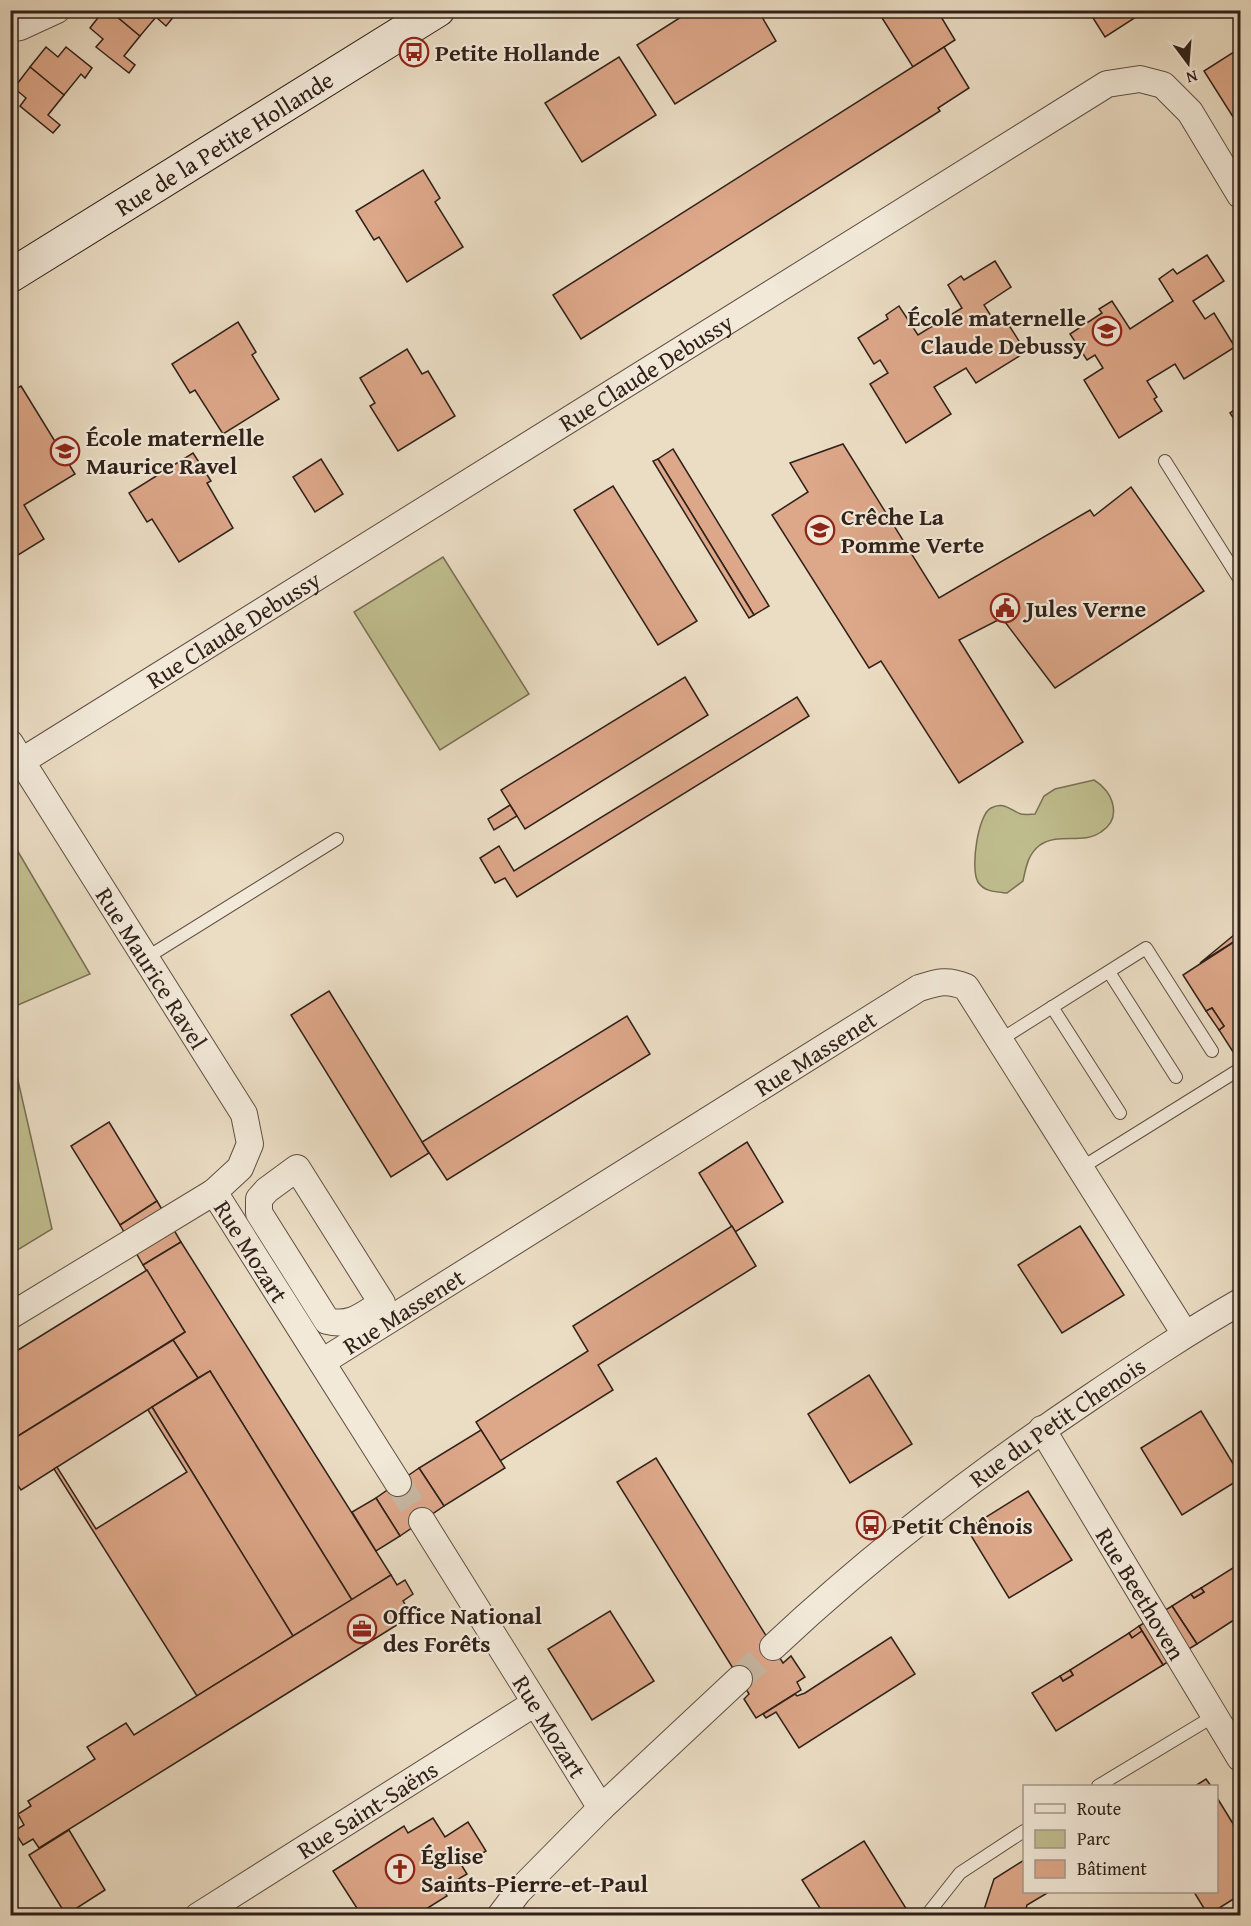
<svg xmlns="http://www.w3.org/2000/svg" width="1251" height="1926" font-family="'Gentium Book Plus',serif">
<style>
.green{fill:#c0be8f;stroke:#787054;stroke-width:1.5}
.building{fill:#dda789;stroke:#30211a;stroke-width:1.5}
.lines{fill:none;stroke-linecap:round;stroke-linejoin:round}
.street-tunnel{stroke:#c6b7a2;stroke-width:26;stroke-dasharray:26 13;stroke-linecap:butt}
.lane-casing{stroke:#5f5044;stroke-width:14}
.street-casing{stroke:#5f5044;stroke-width:28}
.secondary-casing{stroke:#30211a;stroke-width:35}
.lane{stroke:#f2e9d9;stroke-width:12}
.street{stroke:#f2e9d9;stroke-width:26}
.secondary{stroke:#f2e9d9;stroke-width:33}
.labels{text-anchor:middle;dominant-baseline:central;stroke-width:4.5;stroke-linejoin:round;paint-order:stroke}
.poi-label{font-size:24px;font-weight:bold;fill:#30211a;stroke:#f2e9d9;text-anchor:start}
.street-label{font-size:24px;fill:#30211a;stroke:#f2e9d9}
</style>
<rect width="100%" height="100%" fill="#ebddc4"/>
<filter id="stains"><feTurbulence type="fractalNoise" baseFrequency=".00333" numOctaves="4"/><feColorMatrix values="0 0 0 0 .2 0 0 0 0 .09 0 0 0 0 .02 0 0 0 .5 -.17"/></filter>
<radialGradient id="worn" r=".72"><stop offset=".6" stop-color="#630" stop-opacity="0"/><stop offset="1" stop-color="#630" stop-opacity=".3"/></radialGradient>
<g class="green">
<path d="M 443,557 L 529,694 L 440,750 L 354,612 Z"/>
<path d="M 1094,780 C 1113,791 1123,818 1101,832 C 1082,845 1060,832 1040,845 C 1028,854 1026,867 1023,881 L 1007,893 C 997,892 984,892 978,882 C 970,869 978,814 991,808 C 1004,801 1010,810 1021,814 C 1026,815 1031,814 1035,814 L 1044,796 L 1055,789 Z"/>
<path d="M 10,838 L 90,974 L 11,1008 L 10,1008 Z"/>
<path d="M 11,1050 L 52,1229 L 11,1254 L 10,1050 Z"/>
</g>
<g class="building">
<path d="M 104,10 L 109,10 L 140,36 L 124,56 L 135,65 L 129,73 L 96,47 L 103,39 L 90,28 Z"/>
<path d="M 109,10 L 169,10 L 175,15 L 166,26 L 156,17 L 140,36 Z"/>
<path d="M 692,10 L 758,10 L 776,41 L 675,104 L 637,45 Z"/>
<path d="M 877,10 L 937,10 L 955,40 L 913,67 Z"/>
<path d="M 1088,10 L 1147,10 L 1105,37 Z"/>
<path d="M 46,47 L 58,57 L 66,47 L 92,68 L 85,78 L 81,74 L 64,95 L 30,67 Z"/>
<path d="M 944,47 L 969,88 L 938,108 L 940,111 L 581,339 L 553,295 Z"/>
<path d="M 1240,48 L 1240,128 L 1204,71 Z"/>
<path d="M 619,57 L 656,115 L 582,162 L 545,103 Z"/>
<path d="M 30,67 L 64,95 L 48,115 L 60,125 L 53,133 L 20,106 L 26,98 L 14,88 Z"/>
<path d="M 423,170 L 440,198 L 435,202 L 463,247 L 407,282 L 379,237 L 374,240 L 356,211 Z"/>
<path d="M 1207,255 L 1224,281 L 1193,301 L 1205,319 L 1214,313 L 1235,347 L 1184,379 L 1175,364 L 1147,381 L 1157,397 L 1154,399 L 1162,411 L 1119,438 L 1084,380 L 1103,368 L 1095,355 L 1087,360 L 1070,334 L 1102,313 L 1099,309 L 1112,301 L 1130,329 L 1173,301 L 1159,279 L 1173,269 L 1177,274 Z"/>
<path d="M 995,261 L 1011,287 L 984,305 L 996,324 L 1005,319 L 1026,352 L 976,383 L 966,368 L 934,387 L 951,414 L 906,443 L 870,384 L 888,373 L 880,360 L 874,364 L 858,338 L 888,319 L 886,315 L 899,306 L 918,335 L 962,308 L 948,285 L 961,276 L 964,280 Z"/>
<path d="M 238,322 L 256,352 L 252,355 L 279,399 L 223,434 L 195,390 L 190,393 L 172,364 Z"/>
<path d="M 407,349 L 422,374 L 428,371 L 455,416 L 398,451 L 370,406 L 375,403 L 360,378 Z"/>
<path d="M 21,386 L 75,474 L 24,505 L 44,539 L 10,560 L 10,392 Z"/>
<path d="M 1240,406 L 1240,428 L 1230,413 Z"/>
<path d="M 843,444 L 939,598 L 1090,510 L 1094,516 L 1131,487 L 1204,591 L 1055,688 L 1002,618 L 959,640 L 1023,742 L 959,783 L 881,661 L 869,668 L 772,515 L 808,492 L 790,463 Z"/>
<path d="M 673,449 L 769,606 L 754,615 L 658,459 Z"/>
<path d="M 193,453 L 211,481 L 207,483 L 233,528 L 179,562 L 152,519 L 147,522 L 129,493 Z"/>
<path d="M 321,459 L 343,494 L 315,512 L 293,477 Z"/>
<path d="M 658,459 L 741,594 L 754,615 L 749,618 L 653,461 Z"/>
<path d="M 613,486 L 697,621 L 658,645 L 574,510 Z"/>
<path d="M 685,677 L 708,715 L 525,829 L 501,790 Z"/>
<path d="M 797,697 L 809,716 L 517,897 L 505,878 L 495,883 L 480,858 L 499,846 L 514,871 Z"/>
<path d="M 510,805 L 517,816 L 494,830 L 488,819 Z"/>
<path d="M 1240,930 L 1240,938 L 1200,963 Z"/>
<path d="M 1240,938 L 1240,1051 L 1235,1055 L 1219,1030 L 1224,1026 L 1212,1008 L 1206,1011 L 1183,975 Z"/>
<path d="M 329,991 L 429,1153 L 391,1177 L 291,1015 Z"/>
<path d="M 1212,1008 L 1224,1026 L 1219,1030 L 1206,1011 Z"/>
<path d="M 627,1016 L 650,1054 L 447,1180 L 422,1142 Z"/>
<path d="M 109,1122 L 157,1201 L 120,1225 L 71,1146 Z"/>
<path d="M 747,1142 L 783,1202 L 735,1232 L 699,1173 Z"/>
<path d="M 157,1201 L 181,1242 L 143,1265 L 120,1225 Z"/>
<path d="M 732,1226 L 756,1266 L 598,1365 L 613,1390 L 500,1461 L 476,1422 L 588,1351 L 573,1326 Z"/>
<path d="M 1080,1226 L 1124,1295 L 1062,1333 L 1018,1265 Z"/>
<path d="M 181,1242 L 391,1575 L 352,1600 L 210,1371 L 198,1378 L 173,1340 L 185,1332 L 143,1265 Z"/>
<path d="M 147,1270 L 185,1332 L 10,1441 L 10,1355 Z"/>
<path d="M 173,1340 L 198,1378 L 21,1490 L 10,1474 L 10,1441 Z"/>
<path d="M 210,1371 L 352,1600 L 293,1636 L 152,1407 Z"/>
<path d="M 869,1375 L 912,1444 L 850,1483 L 808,1414 Z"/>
<path d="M 152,1407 L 293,1636 L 197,1696 L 54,1469 L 57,1467 L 96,1529 L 187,1472 L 148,1410 Z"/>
<path d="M 1201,1411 L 1240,1475 L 1240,1479 L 1182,1515 L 1141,1448 Z"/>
<path d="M 481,1430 L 505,1468 L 444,1506 L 419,1468 Z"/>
<path d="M 656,1458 L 783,1663 L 791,1656 L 805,1677 L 797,1682 L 801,1690 L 756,1718 L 744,1699 L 749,1694 L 617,1482 Z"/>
<path d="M 419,1468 L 444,1506 L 400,1536 L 376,1498 Z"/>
<path d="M 1028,1491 L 1072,1560 L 1009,1598 L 967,1529 Z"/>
<path d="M 376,1498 L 400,1536 L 376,1551 L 352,1512 Z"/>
<path d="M 1236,1566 L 1240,1573 L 1240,1616 L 1197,1644 L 1172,1606 L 1191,1594 L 1194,1598 L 1204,1592 L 1201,1588 Z"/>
<path d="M 391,1575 L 397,1585 L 405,1580 L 413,1594 L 403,1601 L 410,1612 L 397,1619 L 400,1623 L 39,1848 L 33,1839 L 23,1845 L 14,1831 L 24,1825 L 18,1814 L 31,1806 L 28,1801 L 95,1759 L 87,1747 L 126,1723 L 134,1735 Z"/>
<path d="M 1201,1588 L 1204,1592 L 1194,1598 L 1191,1594 Z"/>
<path d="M 1172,1606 L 1197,1644 L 1163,1665 L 1139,1626 Z"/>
<path d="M 610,1611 L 654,1681 L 592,1720 L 548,1649 Z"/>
<path d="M 1139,1626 L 1142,1631 L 1132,1638 L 1129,1633 Z"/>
<path d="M 1142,1631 L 1163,1665 L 1056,1731 L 1032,1693 L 1060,1676 L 1063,1681 L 1073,1675 L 1070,1670 L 1129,1633 L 1132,1638 Z"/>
<path d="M 891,1637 L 915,1674 L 799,1748 L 776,1712 L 766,1718 L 763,1714 L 795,1694 L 797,1696 L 805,1693 Z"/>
<path d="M 1070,1670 L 1073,1675 L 1063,1681 L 1060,1676 Z"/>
<path d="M 1206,1779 L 1211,1786 L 1195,1786 Z"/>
<path d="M 1216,1796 L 1240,1835 L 1240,1895 L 1208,1915 L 1194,1892 L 1216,1892 Z"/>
<path d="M 433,1818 L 445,1837 L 468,1822 L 486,1851 L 462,1866 L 467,1874 L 443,1888 L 447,1896 L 426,1909 L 430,1914 L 427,1916 L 362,1916 L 333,1871 L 404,1826 L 408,1833 Z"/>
<path d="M 69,1830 L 105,1890 L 66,1915 L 29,1855 Z"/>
<path d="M 864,1841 L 907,1910 L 899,1916 L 825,1916 L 802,1880 Z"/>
<path d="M 1024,1860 L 1024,1892 L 1049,1892 L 1027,1905 L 1024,1916 L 982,1916 L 994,1879 Z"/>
</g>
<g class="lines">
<g class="street-tunnel">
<path d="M 398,1483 L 422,1521"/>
<path d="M 739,1679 L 773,1647"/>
</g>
<g class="lane-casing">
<g id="lane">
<path d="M 1165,461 L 1240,580"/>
<path d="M 146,958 L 337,839"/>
<path d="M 1109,972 L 1176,1077"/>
<path d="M 1052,1007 L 1120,1113"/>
<path d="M 1000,1040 L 1146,948 L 1212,1051"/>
<path d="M 1081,1168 L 1240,1069"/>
<path d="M 1098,1786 L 1214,1716"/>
<path d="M 926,1916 L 960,1873 L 1024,1831"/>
</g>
</g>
<g class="street-casing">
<g id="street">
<path d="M 10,29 L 20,27 L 57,10"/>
<path id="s1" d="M 10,743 L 244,1114 L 250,1144 L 240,1168 L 214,1192 L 10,1316"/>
<path id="s2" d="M 22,761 L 1107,84 L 1140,79 L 1163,85 L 1190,112 L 1240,195"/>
<path d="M 297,1168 L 382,1303 C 363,1315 351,1327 327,1321 L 259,1213 L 259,1199 L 267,1190 Z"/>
<path id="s3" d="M 214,1192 L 398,1483"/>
<path id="s4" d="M 322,1362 L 919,988 C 938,982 947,979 966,987 L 1185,1334"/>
<path id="s5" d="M 1042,1429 L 1240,1758"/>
<path id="s6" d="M 422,1521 L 601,1808"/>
<path id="s7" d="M 773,1647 C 872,1554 979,1472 1091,1397 C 1140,1364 1189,1331 1240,1302"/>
<path id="s8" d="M 198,1916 L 535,1703"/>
<path d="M 500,1916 L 518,1892 L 601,1808 L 739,1679"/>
</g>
</g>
<g class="secondary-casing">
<g id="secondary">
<path id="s9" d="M 10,276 L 438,10"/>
</g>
</g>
<use href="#lane" class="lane"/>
<use href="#street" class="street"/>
<use href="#secondary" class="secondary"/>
</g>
<defs>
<g id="bus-ring" transform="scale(1.5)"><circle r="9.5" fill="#f2e9d9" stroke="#8f2418" stroke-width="1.5"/><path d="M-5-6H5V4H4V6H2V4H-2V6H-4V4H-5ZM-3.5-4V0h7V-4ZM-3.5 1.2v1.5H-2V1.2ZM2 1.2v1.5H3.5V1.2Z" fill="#8f2418"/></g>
<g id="school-ring" transform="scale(1.5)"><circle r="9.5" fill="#f2e9d9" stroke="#8f2418" stroke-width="1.5"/><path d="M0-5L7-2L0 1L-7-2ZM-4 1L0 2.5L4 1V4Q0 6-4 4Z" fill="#8f2418"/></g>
<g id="civic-ring" transform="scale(1.5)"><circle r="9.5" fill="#f2e9d9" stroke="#8f2418" stroke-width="1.5"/><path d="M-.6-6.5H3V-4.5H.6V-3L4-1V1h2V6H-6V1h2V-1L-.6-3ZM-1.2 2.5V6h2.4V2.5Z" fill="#8f2418"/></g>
<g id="office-ring" transform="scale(1.5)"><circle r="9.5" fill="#f2e9d9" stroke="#8f2418" stroke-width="1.5"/><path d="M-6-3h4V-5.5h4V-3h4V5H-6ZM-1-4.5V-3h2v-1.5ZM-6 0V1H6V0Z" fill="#8f2418"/></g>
<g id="church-ring" transform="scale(1.5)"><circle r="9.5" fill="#f2e9d9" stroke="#8f2418" stroke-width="1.5"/><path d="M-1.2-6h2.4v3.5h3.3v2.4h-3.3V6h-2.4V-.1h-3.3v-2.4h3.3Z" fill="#8f2418"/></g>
</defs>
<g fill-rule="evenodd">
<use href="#bus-ring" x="414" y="52"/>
<use href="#school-ring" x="1107" y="331"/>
<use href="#school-ring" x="65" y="451"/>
<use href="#school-ring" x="820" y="530"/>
<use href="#civic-ring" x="1005" y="608"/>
<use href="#bus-ring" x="871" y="1525"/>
<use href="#office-ring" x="362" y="1629"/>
<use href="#church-ring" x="400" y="1869"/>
</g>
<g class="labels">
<g class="poi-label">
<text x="435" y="52">Petite Hollande</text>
<text x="1086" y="317" text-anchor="end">École maternelle<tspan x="1086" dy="28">Claude Debussy</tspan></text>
<text x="86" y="437">École maternelle<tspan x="86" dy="28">Maurice Ravel</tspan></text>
<text x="841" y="516">Crêche La<tspan x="841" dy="28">Pomme Verte</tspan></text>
<text x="1026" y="608">Jules Verne</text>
<text x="892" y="1525">Petit Chênois</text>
<text x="383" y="1615">Office National<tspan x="383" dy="28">des Forêts</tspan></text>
<text x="421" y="1855">Église<tspan x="421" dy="28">Saints-Pierre-et-Paul</tspan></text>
</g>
<g class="street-label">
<text stroke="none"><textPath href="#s9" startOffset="252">Rue de la Petite Hollande</textPath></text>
<text stroke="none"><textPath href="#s2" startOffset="735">Rue Claude Debussy</textPath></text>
<text stroke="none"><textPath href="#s2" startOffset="249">Rue Claude Debussy</textPath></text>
<text stroke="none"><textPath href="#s1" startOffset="266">Rue Maurice Ravel</textPath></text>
<text stroke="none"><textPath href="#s4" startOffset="582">Rue Massenet</textPath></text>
<text stroke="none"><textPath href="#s3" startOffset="70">Rue Mozart</textPath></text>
<text stroke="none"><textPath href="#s4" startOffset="96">Rue Massenet</textPath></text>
<text stroke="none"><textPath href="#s7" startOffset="363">Rue du Petit Chenois</textPath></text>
<text stroke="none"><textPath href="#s5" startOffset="192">Rue Beethoven</textPath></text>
<text stroke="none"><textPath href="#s6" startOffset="242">Rue Mozart</textPath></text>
<text stroke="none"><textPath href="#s8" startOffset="200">Rue Saint-Saëns</textPath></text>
</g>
</g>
<rect width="1251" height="1926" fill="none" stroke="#ebddc4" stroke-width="36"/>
<rect x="12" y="12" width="1227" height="1902" fill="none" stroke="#30211a" stroke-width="3"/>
<rect x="18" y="18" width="1215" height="1890" fill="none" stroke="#30211a" stroke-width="1.5"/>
<rect x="1023" y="1785" width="195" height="108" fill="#f2e9d9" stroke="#a4998d" stroke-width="1.5"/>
<rect x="1035" y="1804" width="30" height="9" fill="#f2e9d9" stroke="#a4998d" stroke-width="1.5"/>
<text x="1077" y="1815" font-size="18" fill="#30211a">Route</text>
<rect x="1035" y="1830" width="30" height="18" fill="#c0be8f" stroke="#a4998d" stroke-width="1.5"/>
<text x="1077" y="1845" font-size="18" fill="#30211a">Parc</text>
<rect x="1035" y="1860" width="30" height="18" fill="#dda789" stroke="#a4998d" stroke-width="1.5"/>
<text x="1077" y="1875" font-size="18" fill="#30211a">Bâtiment</text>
<g transform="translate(1188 63) rotate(164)" stroke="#f2e9d9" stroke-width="4.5" paint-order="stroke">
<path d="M0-4.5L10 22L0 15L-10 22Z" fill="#30211a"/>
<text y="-9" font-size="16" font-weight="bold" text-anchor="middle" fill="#30211a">N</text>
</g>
<rect width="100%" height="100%" filter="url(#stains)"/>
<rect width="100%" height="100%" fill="url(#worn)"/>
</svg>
